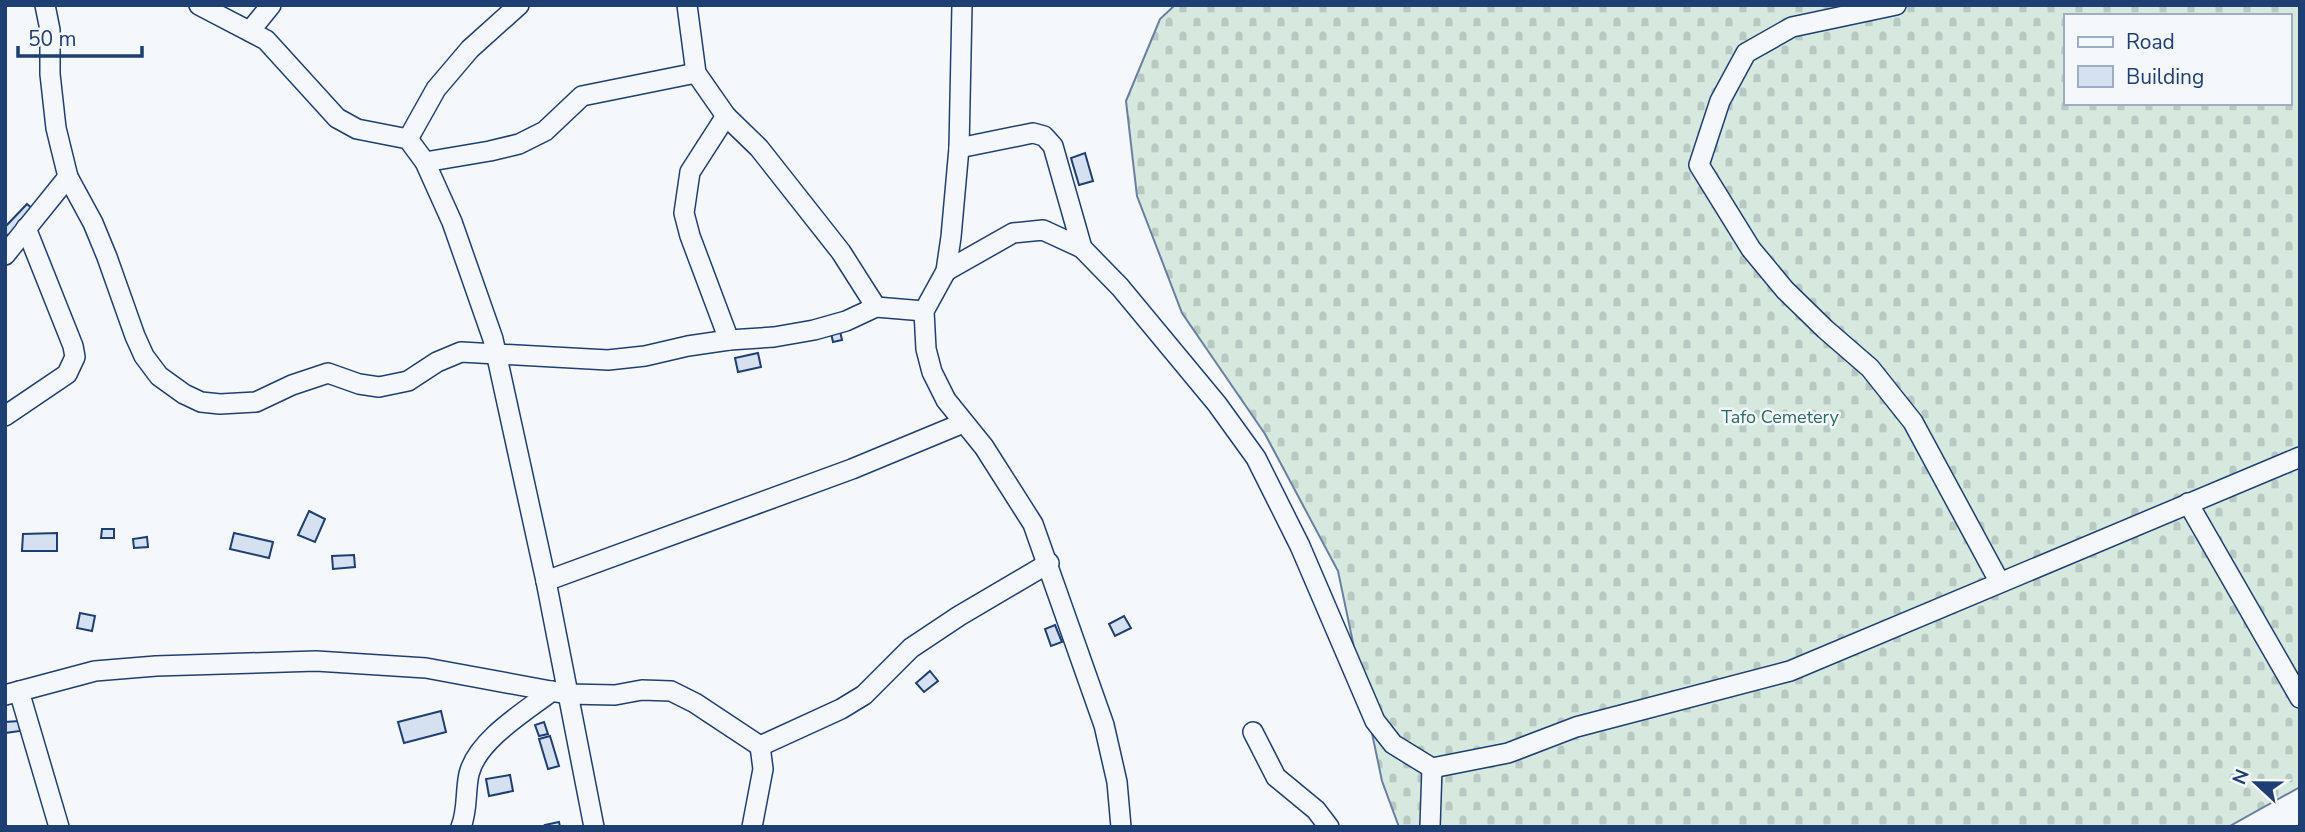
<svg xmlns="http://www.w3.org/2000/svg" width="2305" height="832" font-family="'Nunito Sans',sans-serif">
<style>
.cemetery{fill:url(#cemetery-stones);stroke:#687fa3;stroke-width:2;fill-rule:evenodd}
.building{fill:#d5e0f0;stroke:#1d3f73;stroke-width:2}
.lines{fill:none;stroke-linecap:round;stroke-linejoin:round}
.minor-casing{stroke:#1d3f73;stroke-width:22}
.minor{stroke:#f4f7fb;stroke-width:19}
.labels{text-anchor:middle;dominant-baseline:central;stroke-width:5;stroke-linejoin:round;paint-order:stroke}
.park-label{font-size:18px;fill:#2c6c60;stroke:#f4f7fb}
</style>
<defs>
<pattern id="cemetery-stones" width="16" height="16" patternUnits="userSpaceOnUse" patternTransform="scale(1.75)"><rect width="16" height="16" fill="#d7e8df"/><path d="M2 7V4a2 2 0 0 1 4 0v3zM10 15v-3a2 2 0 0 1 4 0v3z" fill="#b8c8c3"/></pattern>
</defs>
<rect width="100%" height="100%" fill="#f4f7fb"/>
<path class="cemetery" d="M 1175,5 L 2300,5 L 2300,787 L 2228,827 L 1399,827 L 1382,781 L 1338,571 L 1265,434 L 1182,313 L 1137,196 L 1126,101 L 1160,19 ZM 2065,16 L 2289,16 L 2289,103 L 2065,103 Z"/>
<g class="building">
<path d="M 1085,153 L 1093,181 L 1079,185 L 1071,158 Z"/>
<path d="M 27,204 L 35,211 L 11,238 L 5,233 L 5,227 Z"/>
<path d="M 840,331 L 842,340 L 833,342 L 831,333 Z"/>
<path d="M 758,353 L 761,367 L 738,372 L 735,358 Z"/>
<path d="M 309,511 L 325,519 L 315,542 L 298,535 Z"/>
<path d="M 102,529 L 114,529 L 114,538 L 101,538 Z"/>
<path d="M 57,533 L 57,551 L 22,551 L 23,534 Z"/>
<path d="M 234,533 L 273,542 L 269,558 L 230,549 Z"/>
<path d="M 147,537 L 148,547 L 134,548 L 133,539 Z"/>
<path d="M 354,555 L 355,567 L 333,569 L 332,556 Z"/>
<path d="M 80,613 L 95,616 L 92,631 L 77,628 Z"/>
<path d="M 1124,616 L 1131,628 L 1115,636 L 1109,624 Z"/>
<path d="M 1055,625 L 1062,642 L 1051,646 L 1045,629 Z"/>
<path d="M 930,671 L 938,681 L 924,692 L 916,683 Z"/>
<path d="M 441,711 L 446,732 L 404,743 L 398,722 Z"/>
<path d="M 19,721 L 20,731 L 5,733 L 5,722 Z"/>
<path d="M 544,722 L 548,734 L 539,736 L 535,725 Z"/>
<path d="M 550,736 L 559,766 L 548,769 L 539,739 Z"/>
<path d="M 510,775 L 513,791 L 489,796 L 486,779 Z"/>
<path d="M 559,822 L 560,827 L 546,827 L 545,825 Z"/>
</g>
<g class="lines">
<g class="minor-casing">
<g id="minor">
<path d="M 45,5 L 50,30 L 50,74 L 56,128 L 68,177 L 93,223 L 107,257 L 135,336 L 144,356 L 159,376 L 184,394 L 201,402 L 220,404 L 256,402 L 292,385 L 328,373 L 359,384 L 379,387 L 408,381 L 437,362 L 461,352 L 608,360 L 645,356 L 688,346 L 729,340 L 774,337 L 814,330 L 846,321 L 876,307 L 924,311"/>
<path d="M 199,5 L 266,40 L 337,118 L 357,129 L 408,139 L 425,162 L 452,222 L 493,339 L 546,581 L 594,827"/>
<path d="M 687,5 L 696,73 L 726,116 L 759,148 L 841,252 L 876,307"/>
<path d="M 962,5 L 959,148 L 951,237 L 946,271 L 924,311 L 926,349 L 932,372 L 946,400 L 984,447 L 1033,524 L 1104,725 L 1117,782 L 1121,827"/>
<path d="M 1896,5 L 1792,27 L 1746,53 L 1720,101 L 1699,165 L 1751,249 L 1785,290 L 1825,329 L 1870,368 L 1913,422 L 1999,581"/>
<path d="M 250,31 L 271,5"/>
<path d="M 726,116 L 690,172 L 684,213 L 690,236 L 729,340"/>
<path d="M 408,139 L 436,89 L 470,49 L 519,5"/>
<path d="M 959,148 L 1033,133 L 1044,136 L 1053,146 L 1082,248"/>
<path d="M 425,162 L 490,151 L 519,144 L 545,131 L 582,96 L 696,73"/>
<path d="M 5,255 L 68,177"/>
<path d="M 946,271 L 1013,233 L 1043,230 L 1082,248 L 1120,287 L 1217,404 L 1256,458 L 1300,546 L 1375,721 L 1393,744 L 1432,768 L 1508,753 L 1576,727 L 1790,671 L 2300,457"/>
<path d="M 5,416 L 67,374 L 75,357 L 73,346 L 26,228"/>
<path d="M 2188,503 L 2300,698"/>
<path d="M 546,581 L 852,469 L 963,423"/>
<path d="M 19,691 L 59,827"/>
<path d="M 5,695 L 95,671 L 156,666 L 316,661 L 426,668 L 567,694 L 615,695 L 642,690 L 671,691 L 695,703 L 760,746"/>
<path d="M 1253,732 L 1276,777 L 1316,810 L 1329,827"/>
<path d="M 760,746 L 841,709 L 864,695 L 911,648 L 959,616 L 1049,563"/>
<path d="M 461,827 C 468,809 465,792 469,774 C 477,740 526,711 552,691"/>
<path d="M 752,827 L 763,769 L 760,746"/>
<path d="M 1430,827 L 1432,768"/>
</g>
</g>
<use href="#minor" class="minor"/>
</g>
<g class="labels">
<g class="park-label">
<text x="1780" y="417">Tafo Cemetery</text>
</g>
</g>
<rect width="2305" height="832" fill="none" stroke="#1d3f73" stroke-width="14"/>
<rect x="2064" y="14" width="228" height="91" fill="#f4f7fb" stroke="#9eadc5" stroke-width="2"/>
<rect x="2078" y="37" width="35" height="10" fill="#f4f7fb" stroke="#9eadc5" stroke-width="2"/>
<text x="2126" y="49" font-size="21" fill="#1d3f73">Road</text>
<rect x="2078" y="66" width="35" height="21" fill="#d5e0f0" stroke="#9eadc5" stroke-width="2"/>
<text x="2126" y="84" font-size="21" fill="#1d3f73">Building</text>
<g transform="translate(2256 783) rotate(292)" stroke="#f4f7fb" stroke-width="5" paint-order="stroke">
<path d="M0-5L12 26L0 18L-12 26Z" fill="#1d3f73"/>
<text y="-10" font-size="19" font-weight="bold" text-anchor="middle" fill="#1d3f73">N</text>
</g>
<path d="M18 46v10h124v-10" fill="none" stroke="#1d3f73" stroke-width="3.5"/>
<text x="28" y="46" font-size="21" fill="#1d3f73" stroke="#f4f7fb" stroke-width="5" paint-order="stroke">50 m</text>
</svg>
